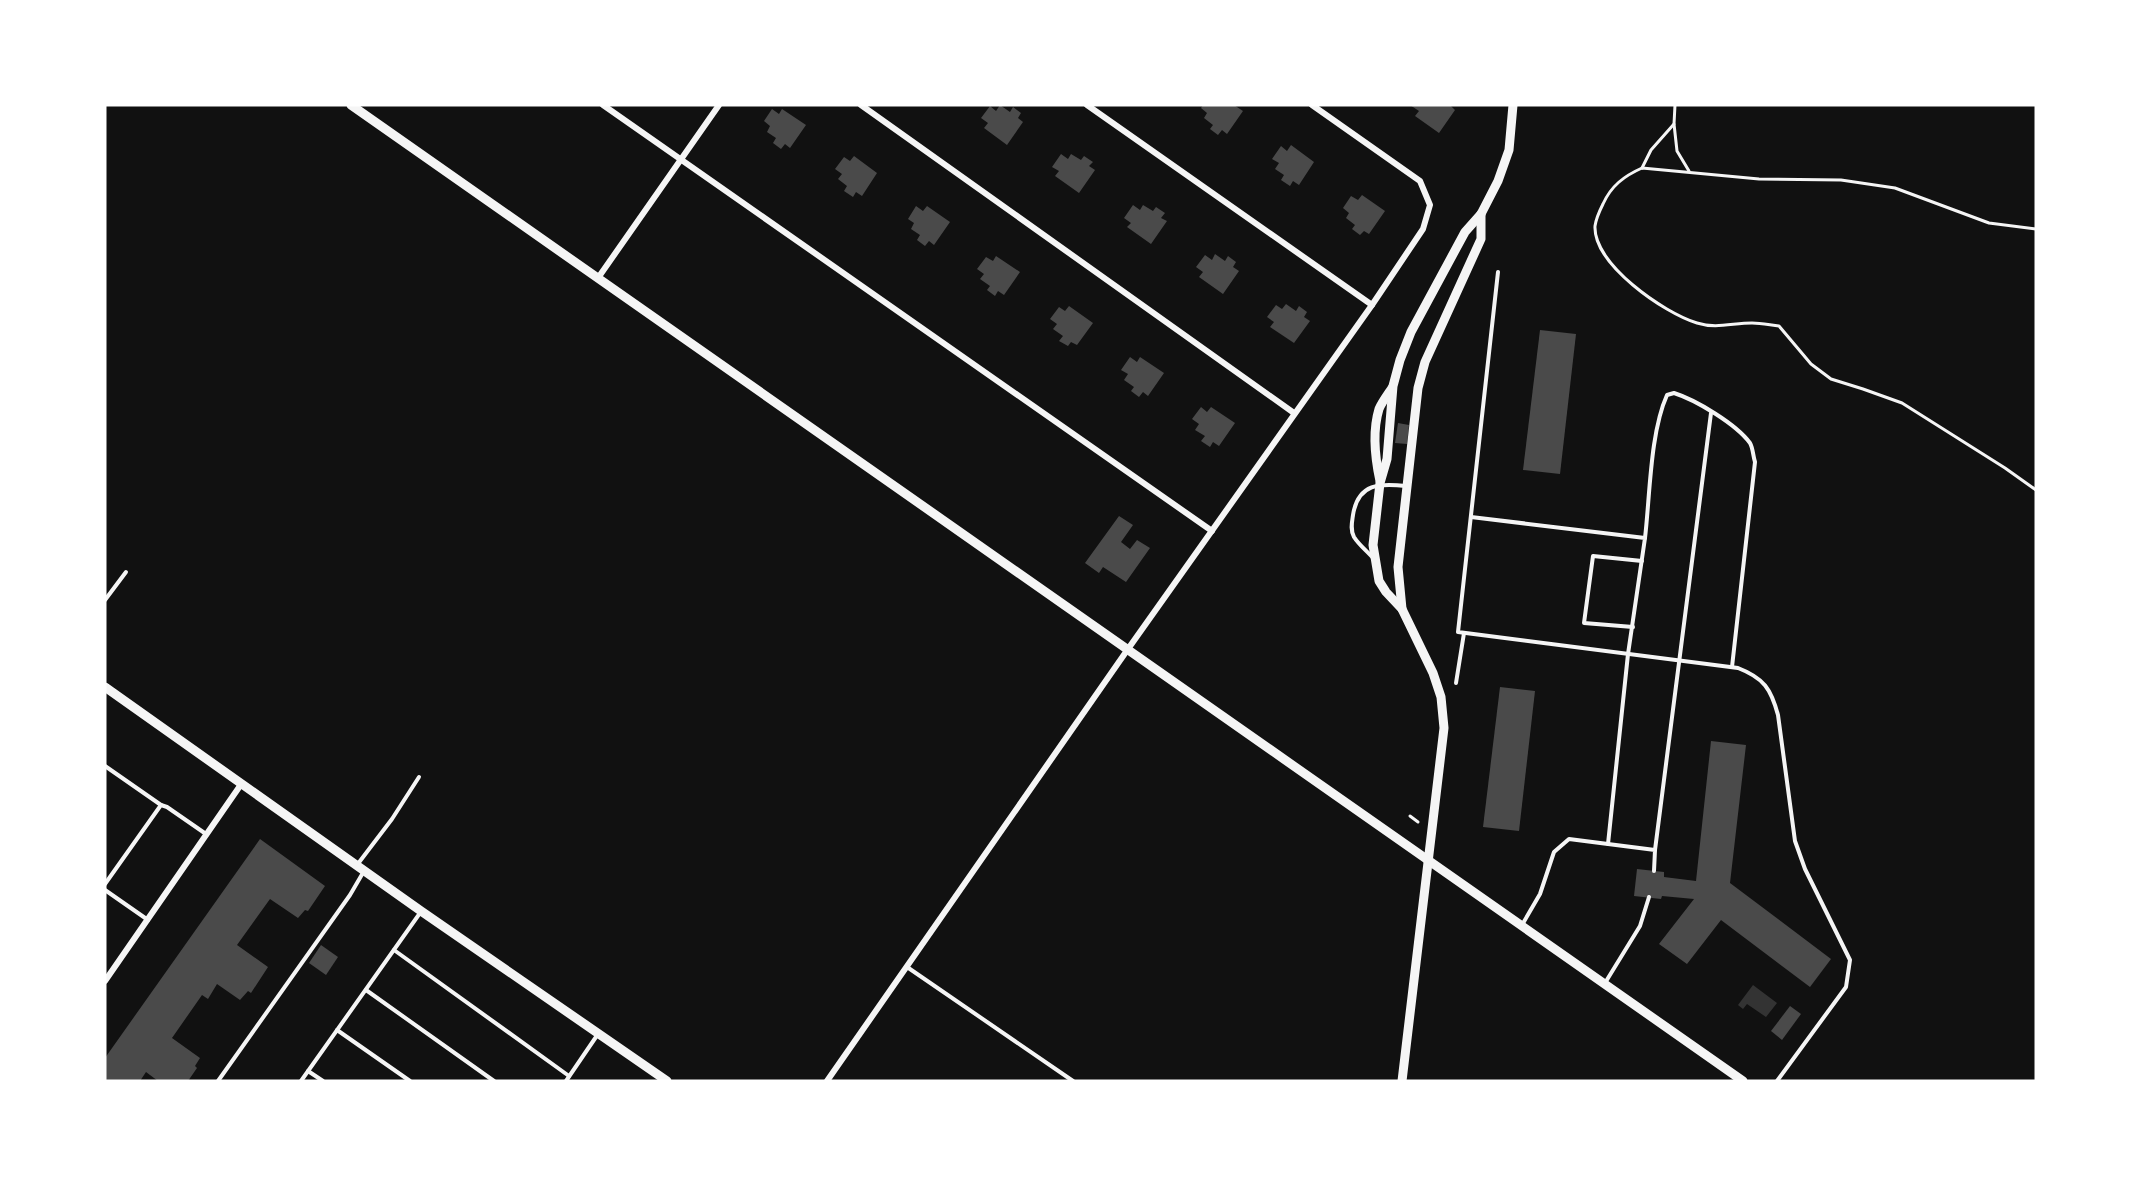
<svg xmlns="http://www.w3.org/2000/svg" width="2141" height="1186" font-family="Raleway,sans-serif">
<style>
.water{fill:#333}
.building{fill:#4a4a4a}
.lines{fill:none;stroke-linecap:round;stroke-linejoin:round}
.path{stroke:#f5f5f5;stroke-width:3}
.service{stroke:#f5f5f5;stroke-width:4}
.minor{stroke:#f5f5f5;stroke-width:6}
.tertiary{stroke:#f5f5f5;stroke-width:9}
</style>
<rect width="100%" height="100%" fill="#111"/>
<path class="water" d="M 1753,985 L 1777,1003 L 1766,1017 L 1747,1004 L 1743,1009 L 1738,1005 Z"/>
<g class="building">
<path d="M 1000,105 L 1010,112 L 1013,107 L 1021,113 L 1018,118 L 1023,122 L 1007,145 L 984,128 L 988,123 L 981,118 L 990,106 L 996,111 Z"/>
<path d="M 1203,105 L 1234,105 L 1243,111 L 1227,134 L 1222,130 L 1218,135 L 1210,129 L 1213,125 L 1204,118 L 1207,113 L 1201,108 Z"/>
<path d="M 1410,105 L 1450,105 L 1455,110 L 1439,133 L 1415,116 L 1419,111 Z"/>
<path d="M 772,109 L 779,114 L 782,109 L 806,125 L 790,148 L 785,144 L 781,149 L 773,143 L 776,138 L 767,132 L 770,126 L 764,121 Z"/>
<path d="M 1291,145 L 1314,162 L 1299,185 L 1293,181 L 1290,186 L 1281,180 L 1284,175 L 1275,169 L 1279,163 L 1272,159 L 1281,146 L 1287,151 Z"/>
<path d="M 1061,154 L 1068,159 L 1071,154 L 1081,160 L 1084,156 L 1093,162 L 1089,166 L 1095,170 L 1079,193 L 1055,176 L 1059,171 L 1052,167 Z"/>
<path d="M 854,156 L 877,173 L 862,196 L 856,192 L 853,197 L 844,191 L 847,186 L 838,179 L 842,174 L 835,169 L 844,157 L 850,161 Z"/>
<path d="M 1362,195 L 1385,211 L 1369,234 L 1364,231 L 1360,235 L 1352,229 L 1355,225 L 1346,218 L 1349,213 L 1343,208 L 1351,196 L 1358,200 Z"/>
<path d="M 1133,205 L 1140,210 L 1143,205 L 1153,211 L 1156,207 L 1165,213 L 1161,218 L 1167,221 L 1151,244 L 1127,227 L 1131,223 L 1124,218 Z"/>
<path d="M 916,206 L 923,211 L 927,206 L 950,222 L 934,245 L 929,241 L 925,246 L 917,240 L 920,235 L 911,229 L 914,223 L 908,219 Z"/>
<path d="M 1215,254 L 1225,261 L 1228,256 L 1236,262 L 1233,267 L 1239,271 L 1223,294 L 1199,277 L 1203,272 L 1196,267 L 1205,255 L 1212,260 Z"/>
<path d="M 996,256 L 1020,272 L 1004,295 L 998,291 L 995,296 L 987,290 L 990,286 L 980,279 L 984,274 L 977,269 L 986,257 L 993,261 Z"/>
<path d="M 1286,304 L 1296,311 L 1299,306 L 1307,312 L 1304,317 L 1310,321 L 1294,343 L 1270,327 L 1274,322 L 1267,317 L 1276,305 L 1282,309 Z"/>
<path d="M 1069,306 L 1093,323 L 1077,345 L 1071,342 L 1068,346 L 1059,341 L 1063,336 L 1053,329 L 1057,324 L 1050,319 L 1059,307 L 1065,311 Z"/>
<path d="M 1540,330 L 1576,334 L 1560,474 L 1523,470 Z"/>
<path d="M 1130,357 L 1137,362 L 1140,357 L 1164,373 L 1148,396 L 1143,392 L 1139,397 L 1131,391 L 1134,387 L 1124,380 L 1128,374 L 1121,370 Z"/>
<path d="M 1201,407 L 1207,412 L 1211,407 L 1235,423 L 1219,446 L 1213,442 L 1210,447 L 1201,441 L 1205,436 L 1195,430 L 1199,424 L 1192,419 Z"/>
<path d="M 1398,423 L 1409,425 L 1407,444 L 1395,443 Z"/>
<path d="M 1119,516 L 1133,525 L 1121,542 L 1130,549 L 1137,540 L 1150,548 L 1126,582 L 1103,567 L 1099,573 L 1085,563 Z"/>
<path d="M 1500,687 L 1535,691 L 1519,831 L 1483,827 Z"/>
<path d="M 1711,741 L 1746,745 L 1730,883 L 1831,959 L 1810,987 L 1721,920 L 1687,964 L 1659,944 L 1694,899 L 1662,896 L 1661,899 L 1634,896 L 1637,869 L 1664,872 L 1664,877 L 1696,881 Z"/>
<path d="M 260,839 L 325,886 L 308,911 L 305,910 L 298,918 L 270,899 L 237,945 L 268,967 L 251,993 L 248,991 L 240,1000 L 217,984 L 208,999 L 202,995 L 172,1038 L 200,1058 L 195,1066 L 197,1068 L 188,1081 L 158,1081 L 146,1072 L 140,1081 L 105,1081 L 105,1058 Z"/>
<path d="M 321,945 L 338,957 L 326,975 L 309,963 Z"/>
<path d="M 1790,1006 L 1801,1014 L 1782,1040 L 1771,1031 Z"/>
</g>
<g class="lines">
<g class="path">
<path d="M 1675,105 L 1674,124 L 1677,151 L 1689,171"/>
<path d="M 1642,168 L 1651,150 L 1674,124"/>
<path d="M 2036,229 L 1989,223 L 1895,188 L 1841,180 L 1759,179 L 1642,168 C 1624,176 1611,186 1603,204 C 1600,210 1596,219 1595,226 C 1593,264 1664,313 1697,323 C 1716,329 1733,323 1752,323 C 1761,323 1770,325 1779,326 L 1811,364 L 1831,379 L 1863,389 L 1902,403 L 2005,468 L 2036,490"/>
<path d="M 1410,816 L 1418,822"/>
</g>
<g class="service">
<path d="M 1498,272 L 1458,632 L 1738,668 C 1764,678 1771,689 1778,715 L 1795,841 L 1805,869 L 1850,960 L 1846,987 L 1777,1081"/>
<path d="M 1471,517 L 1645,538 L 1628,654 L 1608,844 L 1569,839 L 1554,852 L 1540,894 L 1522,925"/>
<path d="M 1645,538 C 1650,496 1650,433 1667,395 L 1674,393 C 1696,400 1736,424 1750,443 C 1753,448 1753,456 1755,462 L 1732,667"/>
<path d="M 1373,558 C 1367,551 1359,545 1354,537 C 1350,530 1352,522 1353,515 C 1358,483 1380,483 1406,486"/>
<path d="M 105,600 L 126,572"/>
<path d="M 1633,627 L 1584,623 L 1593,556 L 1642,561"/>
<path d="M 1456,683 L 1464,633"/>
<path d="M 105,766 L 161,805"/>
<path d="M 1608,844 L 1655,850 L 1654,871"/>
<path d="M 1655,850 L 1711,413"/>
<path d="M 357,865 L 392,819 L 419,777"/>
<path d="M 105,884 L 161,805 L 167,807 L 206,834"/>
<path d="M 105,890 L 148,920"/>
<path d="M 394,950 L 569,1076"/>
<path d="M 907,967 L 1073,1081"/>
<path d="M 1605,983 L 1640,926 L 1649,897"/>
<path d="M 366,990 L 494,1081"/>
<path d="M 337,1030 L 410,1081"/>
<path d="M 308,1071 L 323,1081"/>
<path d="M 218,1081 L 350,895 L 364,871"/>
<path d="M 301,1081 L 420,913"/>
<path d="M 566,1081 L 598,1034"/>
</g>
<g class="minor">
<path d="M 603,105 L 1212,531"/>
<path d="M 861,105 L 1294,413"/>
<path d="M 1087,105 L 1372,305"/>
<path d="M 598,278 L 719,105"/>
<path d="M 105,981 L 242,783"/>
<path d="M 827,1081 L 1128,649 L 1372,305 L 1423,229 L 1430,205 L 1420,181 L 1312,105"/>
</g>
<g class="tertiary">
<path d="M 351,105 L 1743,1081"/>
<path d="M 1380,481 C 1375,458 1372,432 1379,409 C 1382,402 1388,394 1392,388"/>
<path d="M 1402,609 L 1398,567 L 1418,388 L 1425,362 L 1481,239 L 1481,214"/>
<path d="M 105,687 L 421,911 L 667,1081"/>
<path d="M 1402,1081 L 1444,728 L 1441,697 L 1433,673 L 1402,609 L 1386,592 L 1379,581 L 1373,545 L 1380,483 L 1387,459 L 1393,386 L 1400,360 L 1411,332 L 1465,232 L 1481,214 L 1498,181 L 1509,150 L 1513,105"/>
</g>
</g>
<rect width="2141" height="1186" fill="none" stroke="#ffffff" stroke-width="213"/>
</svg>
